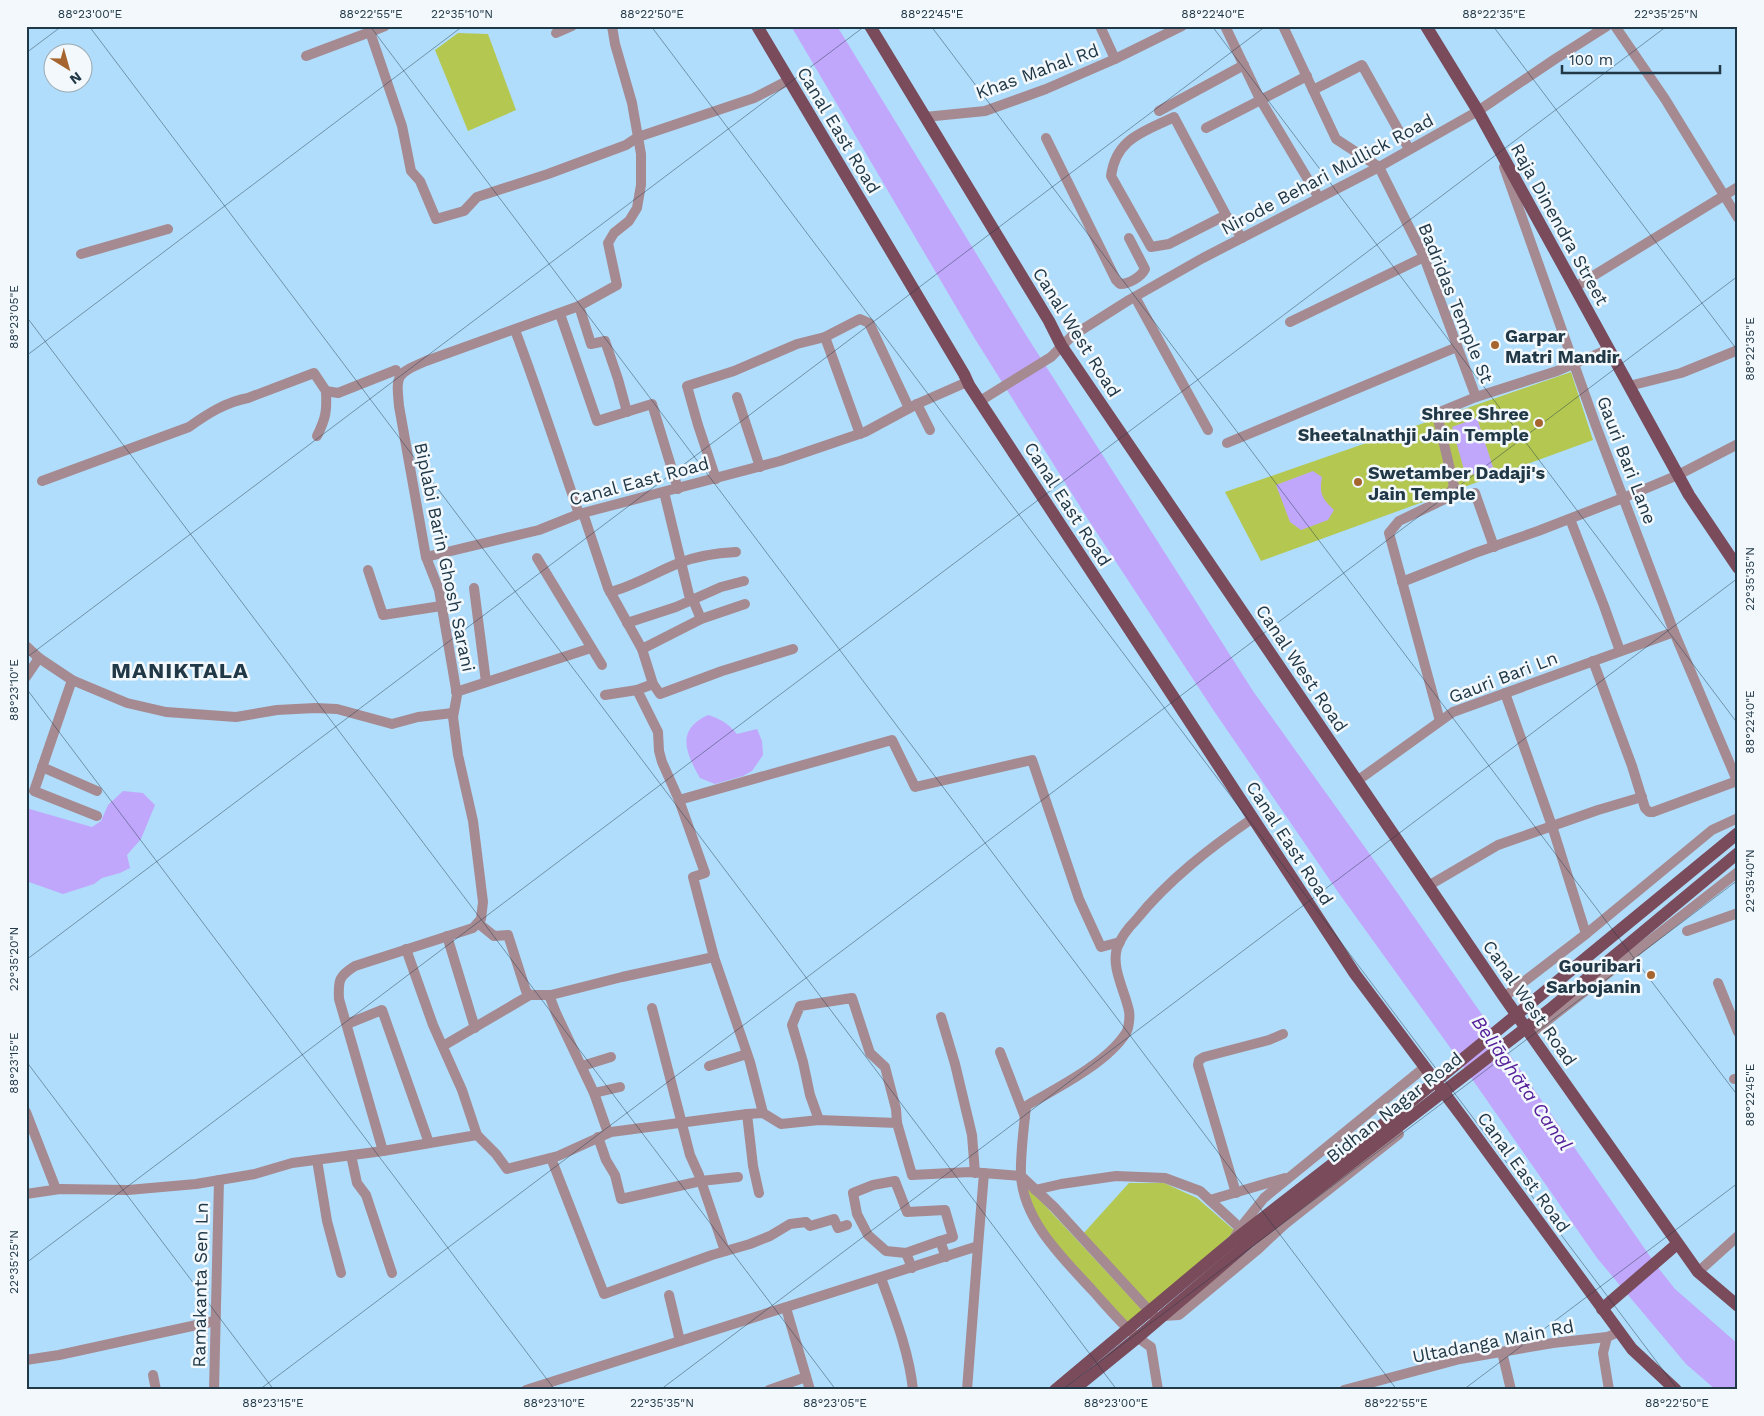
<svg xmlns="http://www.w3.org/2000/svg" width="1764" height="1416" font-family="'Work Sans',sans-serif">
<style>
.green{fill:#b4c851}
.water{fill:#c1a7fc}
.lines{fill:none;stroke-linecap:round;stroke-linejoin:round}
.minor{stroke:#a68a92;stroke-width:10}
.major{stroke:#7a4b5b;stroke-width:12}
.ticks{fill:none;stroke:#213847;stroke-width:1;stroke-opacity:0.45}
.poi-dot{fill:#a6652f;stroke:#f2f8fc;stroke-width:2}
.labels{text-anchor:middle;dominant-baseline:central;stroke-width:5;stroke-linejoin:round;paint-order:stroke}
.street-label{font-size:18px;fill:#213847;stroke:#f2f8fc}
.poi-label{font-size:18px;font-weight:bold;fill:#213847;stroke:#f2f8fc;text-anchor:start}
.water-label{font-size:19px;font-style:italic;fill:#57209b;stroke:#f2f8fc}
.district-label{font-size:22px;font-weight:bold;letter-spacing:1px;fill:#213847;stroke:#f2f8fc}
.neatline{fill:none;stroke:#213847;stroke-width:2}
.ticks-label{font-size:12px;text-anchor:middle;fill:#213847}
</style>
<rect width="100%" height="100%" fill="#b0ddfb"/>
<g class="green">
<path d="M 458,33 L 488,34 L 516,110 L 468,131 L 435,50 Z"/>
<path d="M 1571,372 L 1593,440 L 1261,561 L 1225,492 Z"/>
<path d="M 1129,1183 L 1164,1183 L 1197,1198 L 1235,1231 L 1151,1308 L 1082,1235 Z"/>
<path d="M 1026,1185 L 1145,1313 L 1130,1327 L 1058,1250 L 1032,1208 Z"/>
</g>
<g class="water">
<path d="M 791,26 L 837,26 L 1026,335 L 1253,691 L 1394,888 L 1656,1265 L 1675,1289 L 1738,1344 L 1738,1390 L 1716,1390 L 1686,1364 L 1597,1258 L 1449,1046 L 1338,892 L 1214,711 L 1091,524 L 975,339 Z"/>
<path d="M 1477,418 L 1493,467 L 1466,477 L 1452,427 Z"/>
<path d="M 1313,471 L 1322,477 C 1319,494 1322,498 1334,510 L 1328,520 L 1301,530 L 1290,522 L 1276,485 Z"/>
<path d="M 708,715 C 721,719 729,724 737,734 L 757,729 L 762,741 L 763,755 L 752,771 L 743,776 L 715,784 L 700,778 C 686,753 675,730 708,715 Z"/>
<path d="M 123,791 L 143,793 L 155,805 L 141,839 L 127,855 L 130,868 L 120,873 L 102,878 L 94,884 L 63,894 L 26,881 L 26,808 L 92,827 L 101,821 L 108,805 Z"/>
</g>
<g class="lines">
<g class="minor">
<path d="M 385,26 L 370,32 L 402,126 L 411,171 L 420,181 L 436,219 L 464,211 L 477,197 L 548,174 L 626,145 L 638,137 L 754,98 L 789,80"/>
<path d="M 1100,26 L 1115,59"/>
<path d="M 1225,26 L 1260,99 L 1319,198"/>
<path d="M 1283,26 L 1313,90 L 1362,65 L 1409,149"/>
<path d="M 1615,26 L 1665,99 L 1738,218"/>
<path d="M 556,33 L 572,26"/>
<path d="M 306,56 L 370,32"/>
<path d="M 1313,90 L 1336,139 L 1379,167 L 1424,257 L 1476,397"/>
<path d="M 1159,111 L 1244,65"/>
<path d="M 925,117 L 985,111 L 1046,89 L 1115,59 L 1182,26"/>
<path d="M 1206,128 L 1307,76"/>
<path d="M 1046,138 L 1116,280 L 1120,284 C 1129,284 1141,277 1145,269 L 1129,238"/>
<path d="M 1504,167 L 1596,426 L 1674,632 L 1738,783"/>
<path d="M 1226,215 L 1169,244 L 1151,247 L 1111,176 C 1116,138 1144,132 1174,117 L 1226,215 L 1242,238"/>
<path d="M 81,254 L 168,229"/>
<path d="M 1575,287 L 1738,187"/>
<path d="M 1135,297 L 1208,430"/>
<path d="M 579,306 L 591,344 L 605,341 L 618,379 L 627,412"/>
<path d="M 560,314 L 597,421 L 652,404 L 678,489"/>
<path d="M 1290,322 L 1424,257"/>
<path d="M 515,330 C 538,391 558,453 579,514"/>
<path d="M 825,337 L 860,434"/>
<path d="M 1629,386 L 1681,373 L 1738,350"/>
<path d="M 737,397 L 760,467"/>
<path d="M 980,401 L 1051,357 L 1072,336 L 1129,300 L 1203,258 L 1379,167 L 1478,111 L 1555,59 L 1607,26"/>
<path d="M 917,404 L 930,430"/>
<path d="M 317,436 C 326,418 327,411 326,391"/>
<path d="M 1227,443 L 1457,347"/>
<path d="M 716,479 L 698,425 L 687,386 L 734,371 L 797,344 L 825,337 L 860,319 L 869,323 L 909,408"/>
<path d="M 42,481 L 189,427 C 207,414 226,402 248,398 L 314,373 L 326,391 L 338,393 L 396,370"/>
<path d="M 664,492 L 689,595 L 693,600 L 701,619"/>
<path d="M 1475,493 L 1494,547"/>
<path d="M 583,513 L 608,588 L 642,649 L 653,684 L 660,694 L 722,671 L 793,649"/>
<path d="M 1570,519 L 1604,606 L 1620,651"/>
<path d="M 426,557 L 539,530 L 579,514 L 780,461 L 865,432 L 917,404 L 967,382"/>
<path d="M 537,558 L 602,665"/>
<path d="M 368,570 L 383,615 L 441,606"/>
<path d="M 1402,582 L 1475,553 L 1538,531 L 1623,498 L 1678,475 L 1738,444"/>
<path d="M 474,588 L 486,682"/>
<path d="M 610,592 C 634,586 656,572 679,563 C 697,556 716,553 736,552"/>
<path d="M 627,623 L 676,607 L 721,587 L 744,581"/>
<path d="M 26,646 L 39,658 L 72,680 L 127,703 L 166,712 L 236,717 L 277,710 L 315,708 L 337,709 L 392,724 L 418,717 L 453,713"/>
<path d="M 642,649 L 701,619 L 745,604"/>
<path d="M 1593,661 L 1632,766 L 1645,808 L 1649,812 L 1653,812 L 1737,781"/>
<path d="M 26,677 L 39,658"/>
<path d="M 72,680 L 34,791 L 97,816"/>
<path d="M 637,690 L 658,732 L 659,751 L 662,762 L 679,800 L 705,873 L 693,877 L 714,957 L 750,1062 L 763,1113"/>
<path d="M 456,692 L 591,648"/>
<path d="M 1505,693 L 1552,826 L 1586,934"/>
<path d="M 605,695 L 637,690 L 653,684"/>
<path d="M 1440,721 L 1389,533 L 1399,521 L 1447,498 L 1454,486 L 1439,423 L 1442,411 L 1476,397 L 1557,371 L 1609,349"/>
<path d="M 42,767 L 97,791"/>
<path d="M 1357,781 L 1453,712 L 1674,632"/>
<path d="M 679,800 L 892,740 L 915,787 L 1032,760 L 1079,899 L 1101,947 L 1120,942"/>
<path d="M 1428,886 L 1498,845 L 1598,810 L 1642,797"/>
<path d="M 478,923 L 494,936 L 508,935 L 526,991 L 530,995 L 551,995 L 622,977 L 714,957"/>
<path d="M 1687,931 L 1738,913"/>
<path d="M 447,936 L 475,1028"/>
<path d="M 406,949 L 433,1025 L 462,1090 L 477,1135"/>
<path d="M 1718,983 L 1738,1032"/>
<path d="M 549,995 L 556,1013 L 594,1093 L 608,1133"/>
<path d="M 1504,997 L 1586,934 L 1712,830 L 1738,818"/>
<path d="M 652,1008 L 690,1155 L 699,1175 L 725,1251"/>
<path d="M 941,1017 L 955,1064 L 972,1135 L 975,1173"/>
<path d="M 347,1024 L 382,1010 L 429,1143"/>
<path d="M 1530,1034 L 1738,872"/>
<path d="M 443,1046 L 530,995"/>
<path d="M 1000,1052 L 1025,1117"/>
<path d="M 582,1066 L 611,1057"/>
<path d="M 709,1066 L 747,1054"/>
<path d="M 1734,1079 L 1738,1078"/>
<path d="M 594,1093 L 620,1087"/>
<path d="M 26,1112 L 56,1189"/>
<path d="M 747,1114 L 753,1166 L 759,1193"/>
<path d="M 819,1120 L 810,1095 L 803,1062 L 792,1025 L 800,1006 L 852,998 L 870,1053 L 885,1067 L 896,1109 L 897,1123"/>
<path d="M 598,1137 L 606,1160 L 615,1175 L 621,1199 L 701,1181 L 738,1177"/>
<path d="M 383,1151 L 339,999 C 338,980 339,976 355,966 L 473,928 L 481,919 L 483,902 L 473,821 L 458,755 L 453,717 L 457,695 L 439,590 L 426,557 L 399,406 C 396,374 396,374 426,361 L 579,306 L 617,285 L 608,243 L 614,233 L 629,221 L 637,208 L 641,185 L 641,154 L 632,103 L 615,44 L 612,26"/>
<path d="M 351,1155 L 357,1183 L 366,1195 L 392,1273"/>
<path d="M 551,1158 L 604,1294 L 712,1255 L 750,1244 L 770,1236 L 790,1224 L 806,1222 L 810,1226 L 834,1219 L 838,1228 L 847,1225"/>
<path d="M 317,1160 L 327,1221 L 341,1273"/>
<path d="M 1035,1190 L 1061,1184 L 1116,1176 L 1165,1178 L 1200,1191 L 1240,1228"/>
<path d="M 1236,1193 L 1198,1065 L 1199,1060 L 1204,1057 L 1269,1040 L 1283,1034"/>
<path d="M 26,1194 L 60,1189 L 128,1190 L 196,1184 L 255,1174 L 292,1163 L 383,1151 L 477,1135 L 496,1154 L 507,1169 L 558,1156 L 611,1132 L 747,1114 L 763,1113 L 781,1124 L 819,1120 L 897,1123 L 912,1175 L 970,1172 L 1021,1176 L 1054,1207 L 1154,1316"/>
<path d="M 1210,1200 L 1285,1178"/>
<path d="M 1235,1237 L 1240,1228 L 1264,1198 L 1425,1067"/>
<path d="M 906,1253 L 940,1241"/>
<path d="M 912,1268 L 906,1253 L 886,1251 L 868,1235 L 857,1214 L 853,1193 L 873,1185 L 895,1181 L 907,1212 L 945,1210 L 953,1237 L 940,1241 L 946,1257"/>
<path d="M 1698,1272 L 1738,1236"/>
<path d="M 881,1278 C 894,1314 909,1351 913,1390"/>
<path d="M 669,1295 L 680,1341"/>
<path d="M 786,1308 L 810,1390"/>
<path d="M 1163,1316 L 1179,1315 L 1256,1251 L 1285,1224 L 1399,1134"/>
<path d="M 1607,1337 L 1603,1353 L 1609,1390"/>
<path d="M 1502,1352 L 1511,1390"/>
<path d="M 26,1360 L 59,1355 L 215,1321"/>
<path d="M 153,1375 L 156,1390"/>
<path d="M 214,1390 L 219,1180"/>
<path d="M 526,1390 L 978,1246 L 984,1173"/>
<path d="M 769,1390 L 806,1377"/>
<path d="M 967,1390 L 978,1246"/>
<path d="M 1158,1390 L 1151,1347 C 1128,1332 1111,1311 1093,1291 C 1064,1259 1024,1222 1021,1176 C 1020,1156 1024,1127 1026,1106 C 1057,1088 1107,1063 1126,1033 C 1129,1028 1130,1016 1129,1011 C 1125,991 1111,968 1117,948 C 1121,937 1128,928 1136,920 C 1168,880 1211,847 1253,818"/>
<path d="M 1344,1390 L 1460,1359 L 1553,1343 L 1607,1337 L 1619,1332"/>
</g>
<g class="major">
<path d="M 757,26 L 964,374 L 969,385 L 1355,974 L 1463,1118 L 1632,1349 L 1676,1390"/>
<path d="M 870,26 L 1049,321 L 1061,345 L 1504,997 L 1698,1272 L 1738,1306"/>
<path d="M 1426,26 L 1478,111 L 1689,495 L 1738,568"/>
<path d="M 1602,1309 L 1677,1244"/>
<path d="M 1055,1390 L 1233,1241 L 1375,1131 L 1738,833"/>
<path d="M 1073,1390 L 1137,1338 L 1253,1239 L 1549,1010 L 1738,853"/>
</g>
</g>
<path class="ticks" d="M 89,26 L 1117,1390M 370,26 L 1397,1390M 651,26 L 1678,1390M 931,26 L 1738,1096M 1212,26 L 1738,724M 1493,26 L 1738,351M 26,53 L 62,26M 26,316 L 836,1390M 26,356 L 463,26M 26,658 L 865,26M 26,688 L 555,1390M 26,960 L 1266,26M 26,1061 L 274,1390M 26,1263 L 1667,26M 259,1390 L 1738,276M 660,1390 L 1738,578M 1062,1390 L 1738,880M 1463,1390 L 1738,1183"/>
<g class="poi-dot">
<circle cx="1495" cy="345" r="5"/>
<circle cx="1539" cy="423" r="5"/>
<circle cx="1358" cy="482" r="5"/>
<circle cx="1651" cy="975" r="5"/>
</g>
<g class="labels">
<g class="street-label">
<text transform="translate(1037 71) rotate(-20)">Khas Mahal Rd</text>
<text transform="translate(839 130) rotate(59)">Canal East Road</text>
<text transform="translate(1327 174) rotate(-28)">Nirode Behari Mullick Road</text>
<text transform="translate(1560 224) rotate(61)">Raja Dinendra Street</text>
<text transform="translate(1456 303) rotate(68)">Badridas Temple St</text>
<text transform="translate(1077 332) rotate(58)">Canal West Road</text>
<text transform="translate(1627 460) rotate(69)">Gauri Bari Lane</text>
<text transform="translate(639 481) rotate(-15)">Canal East Road</text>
<text transform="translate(1068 504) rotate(57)">Canal East Road</text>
<text transform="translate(445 557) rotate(78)">Biplabi Barin Ghosh Sarani</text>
<text transform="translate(1302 668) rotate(56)">Canal West Road</text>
<text transform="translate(1503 677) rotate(-21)">Gauri Bari Ln</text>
<text transform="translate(1290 843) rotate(57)">Canal East Road</text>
<text transform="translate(1530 1003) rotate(55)">Canal West Road</text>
<text transform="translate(1394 1107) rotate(-38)">Bidhan Nagar Road</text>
<text transform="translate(1524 1172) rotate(54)">Canal East Road</text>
<text transform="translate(200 1285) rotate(-89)">Ramakanta Sen Ln</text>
<text transform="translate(1493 1341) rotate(-11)">Ultadanga Main Rd</text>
</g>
<g class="poi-label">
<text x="1505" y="335">Garpar<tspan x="1505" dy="21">Matri Mandir</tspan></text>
<text x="1529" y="413" text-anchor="end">Shree Shree<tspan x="1529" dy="21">Sheetalnathji Jain Temple</tspan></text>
<text x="1368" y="472">Swetamber Dadaji's<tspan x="1368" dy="21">Jain Temple</tspan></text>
<text x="1641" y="965" text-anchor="end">Gouribari<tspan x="1641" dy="21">Sarbojanin</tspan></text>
</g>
<g class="water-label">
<text transform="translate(1522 1083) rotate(55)">Beliāghāta Canal</text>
</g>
<g class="district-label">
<text x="180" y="670">MANIKTALA</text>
</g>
</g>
<rect width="1764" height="1416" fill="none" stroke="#f2f8fc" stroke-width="55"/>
<g transform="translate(68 68) rotate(143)"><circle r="24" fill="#f2f8fc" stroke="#9eabb4"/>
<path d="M0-4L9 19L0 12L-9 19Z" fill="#a6652f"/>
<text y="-8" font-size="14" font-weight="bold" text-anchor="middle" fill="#213847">N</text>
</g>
<path d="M1562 65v8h158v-8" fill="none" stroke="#213847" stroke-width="2.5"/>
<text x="1569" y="65" font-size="15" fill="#213847" stroke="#f2f8fc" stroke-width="4" paint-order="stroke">100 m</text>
<rect x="28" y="28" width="1708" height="1360" class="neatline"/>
<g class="ticks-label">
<text x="90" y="18">88°23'00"E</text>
<text x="371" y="18">88°22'55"E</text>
<text x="462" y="18">22°35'10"N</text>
<text x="652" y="18">88°22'50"E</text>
<text x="932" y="18">88°22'45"E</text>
<text x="1213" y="18">88°22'40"E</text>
<text x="1494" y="18">88°22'35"E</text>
<text x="1666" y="18">22°35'25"N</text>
<text transform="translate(14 317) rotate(-90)" y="4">88°23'05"E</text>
<text transform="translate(1750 349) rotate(-90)" y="4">88°22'35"E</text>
<text transform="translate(1750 579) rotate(-90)" y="4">22°35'35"N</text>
<text transform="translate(14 690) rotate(-90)" y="4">88°23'10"E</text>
<text transform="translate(1750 722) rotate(-90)" y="4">88°22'40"E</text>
<text transform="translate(1750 881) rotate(-90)" y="4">22°35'40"N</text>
<text transform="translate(14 959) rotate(-90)" y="4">22°35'20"N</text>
<text transform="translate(14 1063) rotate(-90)" y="4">88°23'15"E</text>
<text transform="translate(1750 1095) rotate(-90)" y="4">88°22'45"E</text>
<text transform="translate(14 1262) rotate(-90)" y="4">22°35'25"N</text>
<text x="273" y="1407">88°23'15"E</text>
<text x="554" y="1407">88°23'10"E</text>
<text x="662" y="1407">22°35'35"N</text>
<text x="835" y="1407">88°23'05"E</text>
<text x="1116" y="1407">88°23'00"E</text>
<text x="1396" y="1407">88°22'55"E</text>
<text x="1677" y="1407">88°22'50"E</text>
</g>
</svg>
